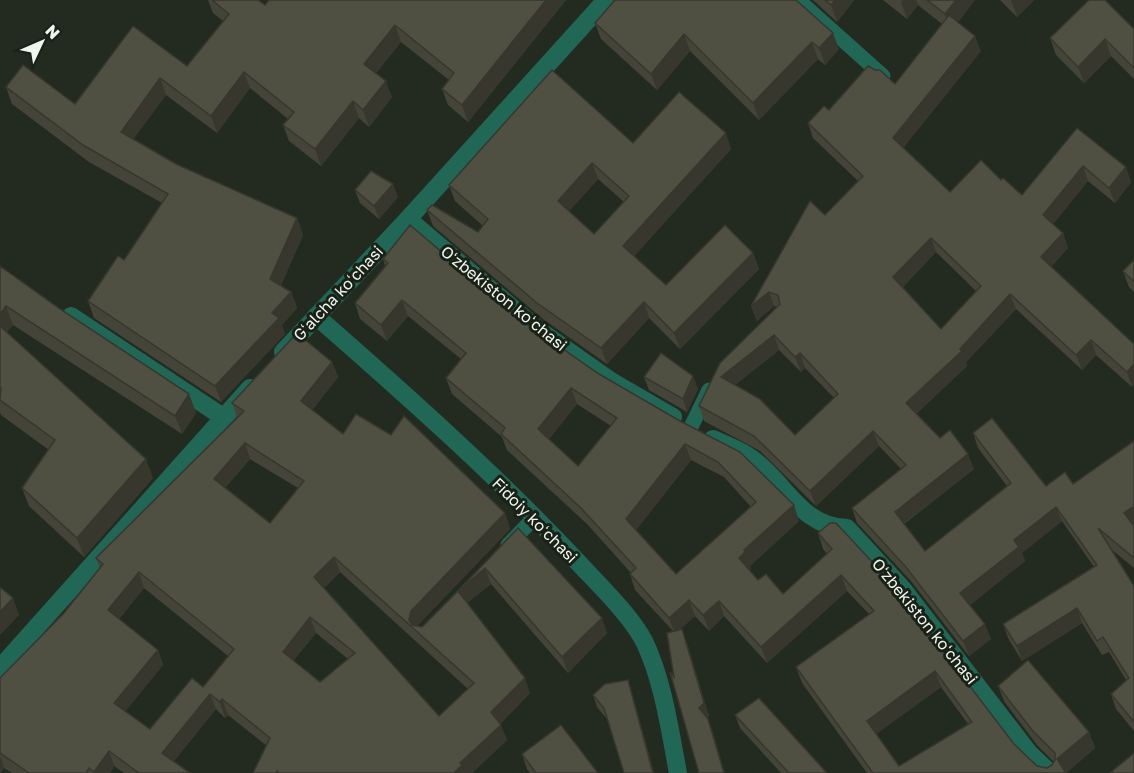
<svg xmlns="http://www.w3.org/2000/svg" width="1134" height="773" font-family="'Golos Text',sans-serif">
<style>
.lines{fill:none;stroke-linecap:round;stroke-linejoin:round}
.service{stroke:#216755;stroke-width:15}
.minor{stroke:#216755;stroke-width:18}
.tertiary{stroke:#216755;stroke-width:18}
.wall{fill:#444439;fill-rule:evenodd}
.shaded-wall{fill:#37372e}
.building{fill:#4f4f42;stroke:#37372e;stroke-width:1.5;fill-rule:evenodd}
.labels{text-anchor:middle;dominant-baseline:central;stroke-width:6;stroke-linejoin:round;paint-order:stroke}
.street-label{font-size:16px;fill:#f0f6ef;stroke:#1a2218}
</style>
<rect width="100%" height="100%" fill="#232b21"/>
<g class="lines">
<g class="service">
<path d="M 798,0 L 883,76"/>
<path d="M 691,427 L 709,390"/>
<path d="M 508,545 L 535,517"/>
</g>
<g class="minor">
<path d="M 408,219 L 536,328 L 611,381 L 673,417"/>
<path d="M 71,316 L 223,417"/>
<path d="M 713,439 C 726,445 740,450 751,458 C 785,481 800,527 847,528 L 902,588 L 1029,753 L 1050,773"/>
</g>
<g class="tertiary">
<path d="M 316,316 C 405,394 493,472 574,558 C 595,581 630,614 644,641 C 663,680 670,731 678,773"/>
<path d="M 283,352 L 408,219 L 606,0"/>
<path d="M 0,668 L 250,388"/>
</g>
</g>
<g class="wall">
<path d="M 208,0 L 258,0 L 265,5 L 269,0 L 566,0 L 468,122 L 448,105 L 442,89 L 449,80 L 401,42 L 376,73 L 392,97 L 369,127 L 359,118 L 321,166 L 289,141 L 283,125 L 288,119 L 250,88 L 217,133 L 166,95 L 133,139 L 176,164 L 297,218 L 303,235 L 281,285 L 291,292 L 297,308 L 282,325 L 285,334 L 221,402 L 94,318 L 88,301 L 124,260 L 162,203 L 89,162 L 12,104 L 6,87 L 75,104 L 187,66 L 223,21 L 213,13 Z"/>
<path d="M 612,0 L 796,0 L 839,49 L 825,65 L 818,59 L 759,120 L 690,51 L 657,90 L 601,39 L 595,23 L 613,2 Z"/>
<path d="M 813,0 L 854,0 L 837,22 Z"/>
<path d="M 883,0 L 975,0 L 958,22 L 981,51 L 903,148 L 950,192 L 1001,180 L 1022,195 L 1077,128 L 1131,182 L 1115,203 L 1088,181 L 1053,224 L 1063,233 L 1068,248 L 1051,267 L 1134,344 L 1132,387 L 1096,355 L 1082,370 L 1016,309 L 966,362 L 967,366 L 916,414 L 940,438 L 974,469 L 904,524 L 925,551 L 1007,486 L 978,448 L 973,433 L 1046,486 L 1073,484 L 1134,441 L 1134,568 L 1111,549 L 1134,586 L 1134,731 L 1116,709 L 1111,694 L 1126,680 L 1109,652 L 1102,655 L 1082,623 L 1022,661 L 1008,638 L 1003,624 L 1094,567 L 1062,521 L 1022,553 L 1025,561 L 970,605 L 991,639 L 969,656 L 911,581 L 857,523 L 852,508 L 901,469 L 879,446 L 816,506 L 760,451 L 704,421 L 699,406 L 777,307 L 774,306 L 757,321 L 751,306 L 825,215 L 858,181 L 813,138 L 808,123 L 829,110 L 895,84 L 942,24 L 918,5 L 907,19 ZM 936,252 L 976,291 L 941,329 L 903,287 ZM 779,350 L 801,372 L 805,368 L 834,398 L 795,435 L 735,385 Z"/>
<path d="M 1000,0 L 1034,0 L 1017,17 Z"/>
<path d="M 1134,29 L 1134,79 L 1111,56 L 1084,83 L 1056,55 L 1050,38 Z"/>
<path d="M 633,143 L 731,149 L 634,256 L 666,285 L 753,253 L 759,269 L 680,349 L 649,318 L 607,364 L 543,319 L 433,226 L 427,210 L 478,232 L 483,226 L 455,201 L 449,185 ZM 598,179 L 624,202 L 594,234 L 569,211 Z"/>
<path d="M 355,190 L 398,197 L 379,219 L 360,203 Z"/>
<path d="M 383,259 L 523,321 L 599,374 L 799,521 L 750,566 L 751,568 L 749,570 L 758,580 L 783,594 L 827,554 L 823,549 L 818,533 L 1014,744 L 1037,766 L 1047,768 L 1052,765 L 1054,762 L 1037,745 L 1004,701 L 998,686 L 1089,732 L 1095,748 L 1066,773 L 867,773 L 802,683 L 796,667 L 869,614 L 847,591 L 767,663 L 724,616 L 709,631 L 695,616 L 679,630 L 687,643 L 709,716 L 707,718 L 713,732 L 674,677 L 673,631 L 635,590 L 630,574 L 631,573 L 587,524 L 507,450 L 502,437 L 452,394 L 446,378 L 461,359 L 408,316 L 387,341 L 360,319 L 355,303 L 385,266 ZM 577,404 L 611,426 L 578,466 L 549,439 ZM 691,460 L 724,477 L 751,507 L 676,574 L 636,530 ZM 941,687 L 968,724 L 899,766 L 876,734 Z"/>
<path d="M 1134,260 L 1134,292 L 1129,287 L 1123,271 Z"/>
<path d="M 0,266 L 60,309 L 189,394 L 196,413 L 182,434 L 13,325 L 7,332 L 153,478 L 84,557 L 29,506 L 22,488 L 49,450 L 1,415 L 0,412 Z"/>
<path d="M 332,362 L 338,377 L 312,410 L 343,434 L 505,513 L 510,529 L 417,626 L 422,627 L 518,528 L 607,633 L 568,673 L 491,584 L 467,603 L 530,693 L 500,724 L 507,740 L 472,773 L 253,773 L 267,746 L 228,715 L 225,718 L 216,709 L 174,761 L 190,773 L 124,773 L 114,766 L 110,773 L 12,773 L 4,768 L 0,773 L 0,678 L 64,613 L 100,568 L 96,558 L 237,417 L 232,403 ZM 250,459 L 298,488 L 270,523 L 225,488 ZM 340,572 L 468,689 L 439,716 L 324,588 ZM 144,588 L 228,656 L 203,687 L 150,729 L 125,711 L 163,665 L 158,650 L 119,619 ZM 316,633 L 348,659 L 320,682 L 293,661 Z"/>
<path d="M 644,377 L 698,389 L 687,412 L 649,390 Z"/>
<path d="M 632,693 L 654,773 L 624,773 L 607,719 L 597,707 L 593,695 Z"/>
<path d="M 735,715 L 827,773 L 781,773 L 740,728 Z"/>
<path d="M 522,754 L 598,773 L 530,773 L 527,769 Z"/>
</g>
<g class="shaded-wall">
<path d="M 546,0 L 566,0 L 468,122 L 462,105 Z"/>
<path d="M 835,0 L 854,0 L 837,22 L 831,5 Z"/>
<path d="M 903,0 L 916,0 L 918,5 L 907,19 L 901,2 Z"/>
<path d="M 956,0 L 975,0 L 951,31 L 945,14 Z"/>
<path d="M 1011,0 L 1034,0 L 1017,17 Z"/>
<path d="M 395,25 L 401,42 L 370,80 L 364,64 Z"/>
<path d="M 833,33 L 839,49 L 825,65 L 819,48 Z"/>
<path d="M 684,34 L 690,51 L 657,90 L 651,74 Z"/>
<path d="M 975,36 L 981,51 L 899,153 L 893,138 Z"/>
<path d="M 1105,39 L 1111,56 L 1084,83 L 1078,67 Z"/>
<path d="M 812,42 L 818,59 L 759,120 L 753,103 Z"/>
<path d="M 244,72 L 250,88 L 217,133 L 211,116 Z"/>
<path d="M 160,78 L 166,95 L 127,148 L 121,132 Z"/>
<path d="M 386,81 L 392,97 L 369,127 L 363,110 Z"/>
<path d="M 353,101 L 359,118 L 321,166 L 315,149 Z"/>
<path d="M 726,133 L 731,149 L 629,262 L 623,246 Z"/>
<path d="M 592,163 L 598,179 L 564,217 L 558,201 Z"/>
<path d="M 1083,166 L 1088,181 L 1049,229 L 1043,215 Z"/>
<path d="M 1126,167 L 1131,182 L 1115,203 L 1109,188 Z"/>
<path d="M 393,184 L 398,197 L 379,219 L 374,206 Z"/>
<path d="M 297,218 L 303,235 L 277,295 L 270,279 Z"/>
<path d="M 1063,233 L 1068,248 L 1046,272 L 1041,257 Z"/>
<path d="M 931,238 L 936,252 L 898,292 L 893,277 Z"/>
<path d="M 753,253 L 759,269 L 680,349 L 674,333 Z"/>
<path d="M 291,292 L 297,308 L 282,325 L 285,334 L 221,402 L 215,386 L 272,313 Z"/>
<path d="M 769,292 L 774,306 L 757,321 L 751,306 Z"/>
<path d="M 1010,294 L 1016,309 L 966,362 L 967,366 L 912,418 L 906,403 L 960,349 Z"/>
<path d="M 402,300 L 408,316 L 387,341 L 381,325 Z"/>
<path d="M 644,302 L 649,318 L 607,364 L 601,348 Z"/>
<path d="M 6,306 L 13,325 L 1,339 L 0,335 L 0,314 Z"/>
<path d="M 774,335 L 779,350 L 726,392 L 721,377 Z"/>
<path d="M 1091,340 L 1096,355 L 1082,370 L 1076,355 Z"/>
<path d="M 800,353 L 805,368 L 801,372 L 795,357 Z"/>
<path d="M 332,362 L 338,377 L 307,416 L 301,401 Z"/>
<path d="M 1134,364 L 1134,385 L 1132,387 L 1127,372 Z"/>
<path d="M 693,376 L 698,389 L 687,412 L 683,399 Z"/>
<path d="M 571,388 L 577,404 L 544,445 L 538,429 Z"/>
<path d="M 189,394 L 196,413 L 182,434 L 175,416 Z"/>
<path d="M 873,431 L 879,446 L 816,506 L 810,491 Z"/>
<path d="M 245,443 L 250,459 L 220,494 L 214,479 Z"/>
<path d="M 685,444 L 691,460 L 632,535 L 626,519 Z"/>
<path d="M 968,454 L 974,469 L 900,526 L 895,512 Z"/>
<path d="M 146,459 L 153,478 L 84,557 L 77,538 Z"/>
<path d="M 794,505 L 799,521 L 750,566 L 751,568 L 744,574 L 739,558 L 744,550 Z"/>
<path d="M 1134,506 L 1134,525 L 1124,513 Z"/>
<path d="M 1056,507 L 1062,521 L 1022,553 L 1025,561 L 966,608 L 960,593 L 1014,540 Z"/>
<path d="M 505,513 L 510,529 L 417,626 L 412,627 L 409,620 L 411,611 Z"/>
<path d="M 334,557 L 340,572 L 319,593 L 314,577 Z"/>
<path d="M 485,568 L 491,584 L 463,606 L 458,591 Z"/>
<path d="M 139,572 L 144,588 L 114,625 L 108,610 Z"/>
<path d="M 841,575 L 847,591 L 767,663 L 761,647 Z"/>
<path d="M 13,598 L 19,615 L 0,635 L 0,612 Z"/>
<path d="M 689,600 L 695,616 L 675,634 L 669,618 Z"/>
<path d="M 719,601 L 724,616 L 709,631 L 703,615 Z"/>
<path d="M 1077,608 L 1082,623 L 1022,661 L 1017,646 Z"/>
<path d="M 310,617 L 316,633 L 288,667 L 283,652 Z"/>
<path d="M 602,618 L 607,633 L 568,673 L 562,657 Z"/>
<path d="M 985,624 L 991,639 L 969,656 L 963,641 Z"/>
<path d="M 682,629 L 687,643 L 709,716 L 704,721 L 699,708 Z"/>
<path d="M 158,650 L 163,665 L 120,718 L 114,703 Z"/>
<path d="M 935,671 L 941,687 L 872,737 L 867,721 Z"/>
<path d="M 525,678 L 530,693 L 496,727 L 491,712 Z"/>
<path d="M 628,680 L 632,693 L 654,773 L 653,773 Z"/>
<path d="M 210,694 L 216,709 L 168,768 L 162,753 Z"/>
<path d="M 222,699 L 228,715 L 225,718 L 220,702 Z"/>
<path d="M 708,719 L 713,732 L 725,773 L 724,773 Z"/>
<path d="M 501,725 L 507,740 L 472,773 L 454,773 L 460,763 Z"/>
<path d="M 1089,732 L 1095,748 L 1066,773 L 1057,759 Z"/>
<path d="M 109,751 L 114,766 L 110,773 L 95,773 L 94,772 Z"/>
<path d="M 0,756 L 4,768 L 0,773 Z"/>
</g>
<g class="building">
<path d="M 212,0 L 258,0 L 265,5 L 269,0 L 546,0 L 462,105 L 442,89 L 454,73 L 395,25 L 364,64 L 386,81 L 363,110 L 353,101 L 315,149 L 283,125 L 294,112 L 244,72 L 211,116 L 160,78 L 121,132 L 176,164 L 297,218 L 270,279 L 291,292 L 272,313 L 279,318 L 215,386 L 88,301 L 118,256 L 124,260 L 168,194 L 83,145 L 6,87 L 23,65 L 75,104 L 133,26 L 187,66 L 229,14 Z"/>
<path d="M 615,0 L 796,0 L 833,33 L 819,48 L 812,42 L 753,103 L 684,34 L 651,74 L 595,23 Z"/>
<path d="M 825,0 L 835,0 L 831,5 Z"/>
<path d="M 927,0 L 956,0 L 945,14 Z"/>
<path d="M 1089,0 L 1105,0 L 1134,29 L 1134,68 L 1105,39 L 1078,67 L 1050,38 Z"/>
<path d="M 949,15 L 975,36 L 893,138 L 950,192 L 981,160 L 1001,180 L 1003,178 L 1022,195 L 1077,128 L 1126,167 L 1109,188 L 1083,166 L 1043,215 L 1063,233 L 1041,257 L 1134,344 L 1134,364 L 1127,372 L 1091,340 L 1076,355 L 1010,294 L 960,349 L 962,351 L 906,403 L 940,438 L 950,430 L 968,454 L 895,512 L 925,551 L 1011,483 L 973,433 L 992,418 L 1046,486 L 1065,472 L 1073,484 L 1134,441 L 1134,506 L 1124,513 L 1134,526 L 1134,558 L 1098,528 L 1134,586 L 1134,722 L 1111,694 L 1129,678 L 1103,637 L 1097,641 L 1077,608 L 1017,646 L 1003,624 L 1097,565 L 1056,507 L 1014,540 L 1019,547 L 960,593 L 985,624 L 963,641 L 905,566 L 852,508 L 906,465 L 873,431 L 810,491 L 754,436 L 699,406 L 720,363 L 780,304 L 778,295 L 769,292 L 751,306 L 810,201 L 825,215 L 863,176 L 808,123 L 824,106 L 829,110 L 868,66 L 875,70 L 880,70 L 895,84 ZM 931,238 L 981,286 L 941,329 L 893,277 ZM 774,335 L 795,357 L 800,353 L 838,394 L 795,435 L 760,399 L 721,377 Z"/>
<path d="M 552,70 L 633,143 L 679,92 L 726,133 L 623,246 L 666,285 L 725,225 L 753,253 L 674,333 L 644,302 L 601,348 L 537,303 L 427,210 L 432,205 L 478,232 L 488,219 L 449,185 ZM 592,163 L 629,196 L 594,234 L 558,201 Z"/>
<path d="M 371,171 L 393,184 L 374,206 L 355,190 Z"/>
<path d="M 410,225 L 523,321 L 599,374 L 680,421 L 740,452 L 794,505 L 744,550 L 745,552 L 739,558 L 758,580 L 766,574 L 783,594 L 832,549 L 818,533 L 830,523 L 836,523 L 888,579 L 1014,744 L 1037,766 L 1047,768 L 1052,765 L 1055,760 L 1055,753 L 1032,730 L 998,686 L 1028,660 L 1089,732 L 1057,759 L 1066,773 L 873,773 L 796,667 L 874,611 L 841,575 L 761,647 L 719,601 L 703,615 L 689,600 L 669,618 L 630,574 L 636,568 L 581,508 L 501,434 L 505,428 L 446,378 L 466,353 L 402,300 L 381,325 L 355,303 L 388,263 L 383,259 ZM 571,388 L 617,418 L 578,466 L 538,429 ZM 685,444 L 718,462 L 756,502 L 676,574 L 626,519 ZM 935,671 L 972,722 L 899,766 L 867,721 Z"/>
<path d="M 1134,260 L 1134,282 L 1123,271 Z"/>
<path d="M 0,266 L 60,309 L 189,394 L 175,416 L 6,306 L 0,314 Z"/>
<path d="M 0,326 L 146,459 L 77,538 L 22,488 L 55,440 L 0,400 L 1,388 L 0,388 Z"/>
<path d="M 297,333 L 332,362 L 301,401 L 343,434 L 356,414 L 391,435 L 404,416 L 505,513 L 411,611 L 409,620 L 412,625 L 422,627 L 458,591 L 525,678 L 491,712 L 501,725 L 460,763 L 462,765 L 454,773 L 279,773 L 277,771 L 277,773 L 253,773 L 270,738 L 222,699 L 220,702 L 210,694 L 162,753 L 190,773 L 139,773 L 109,751 L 94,772 L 89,768 L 86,773 L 29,773 L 0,753 L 0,678 L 64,613 L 103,564 L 96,558 L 244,411 L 232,403 ZM 245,443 L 304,481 L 270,523 L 214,479 ZM 334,557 L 474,683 L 439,716 L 314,577 ZM 139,572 L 234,649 L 203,687 L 192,678 L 150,729 L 114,703 L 158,650 L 108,610 ZM 310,617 L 355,653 L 320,682 L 283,652 Z"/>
<path d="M 661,353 L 693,376 L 683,399 L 644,377 Z"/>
<path d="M 518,528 L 602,618 L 562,657 L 485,568 L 458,591 Z"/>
<path d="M 0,587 L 13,598 L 0,612 Z"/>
<path d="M 682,629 L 704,703 L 699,708 L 708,719 L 724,773 L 699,773 L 670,672 L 674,677 L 667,633 Z"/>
<path d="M 628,680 L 653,773 L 624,773 L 604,708 L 593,695 L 605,684 Z"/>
<path d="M 759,698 L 827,773 L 789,773 L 735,715 Z"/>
<path d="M 561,725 L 598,773 L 536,773 L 522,754 Z"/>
<path d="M 1134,753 L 1134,773 L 1110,773 Z"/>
</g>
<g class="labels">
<g class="street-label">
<text transform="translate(338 293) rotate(-47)">Gʻalcha koʻchasi</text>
<text transform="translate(504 298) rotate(39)">Oʻzbekiston koʻchasi</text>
<text transform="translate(535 520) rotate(45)">Fidoiy koʻchasi</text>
<text transform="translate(925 621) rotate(51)">Oʻzbekiston koʻchasi</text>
</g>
</g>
<g transform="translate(42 42) rotate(46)" stroke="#1a2218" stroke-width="4.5" paint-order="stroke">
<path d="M0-4.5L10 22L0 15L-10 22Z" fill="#f0f6ef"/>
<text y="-9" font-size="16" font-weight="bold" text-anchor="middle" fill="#f0f6ef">N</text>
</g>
</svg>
